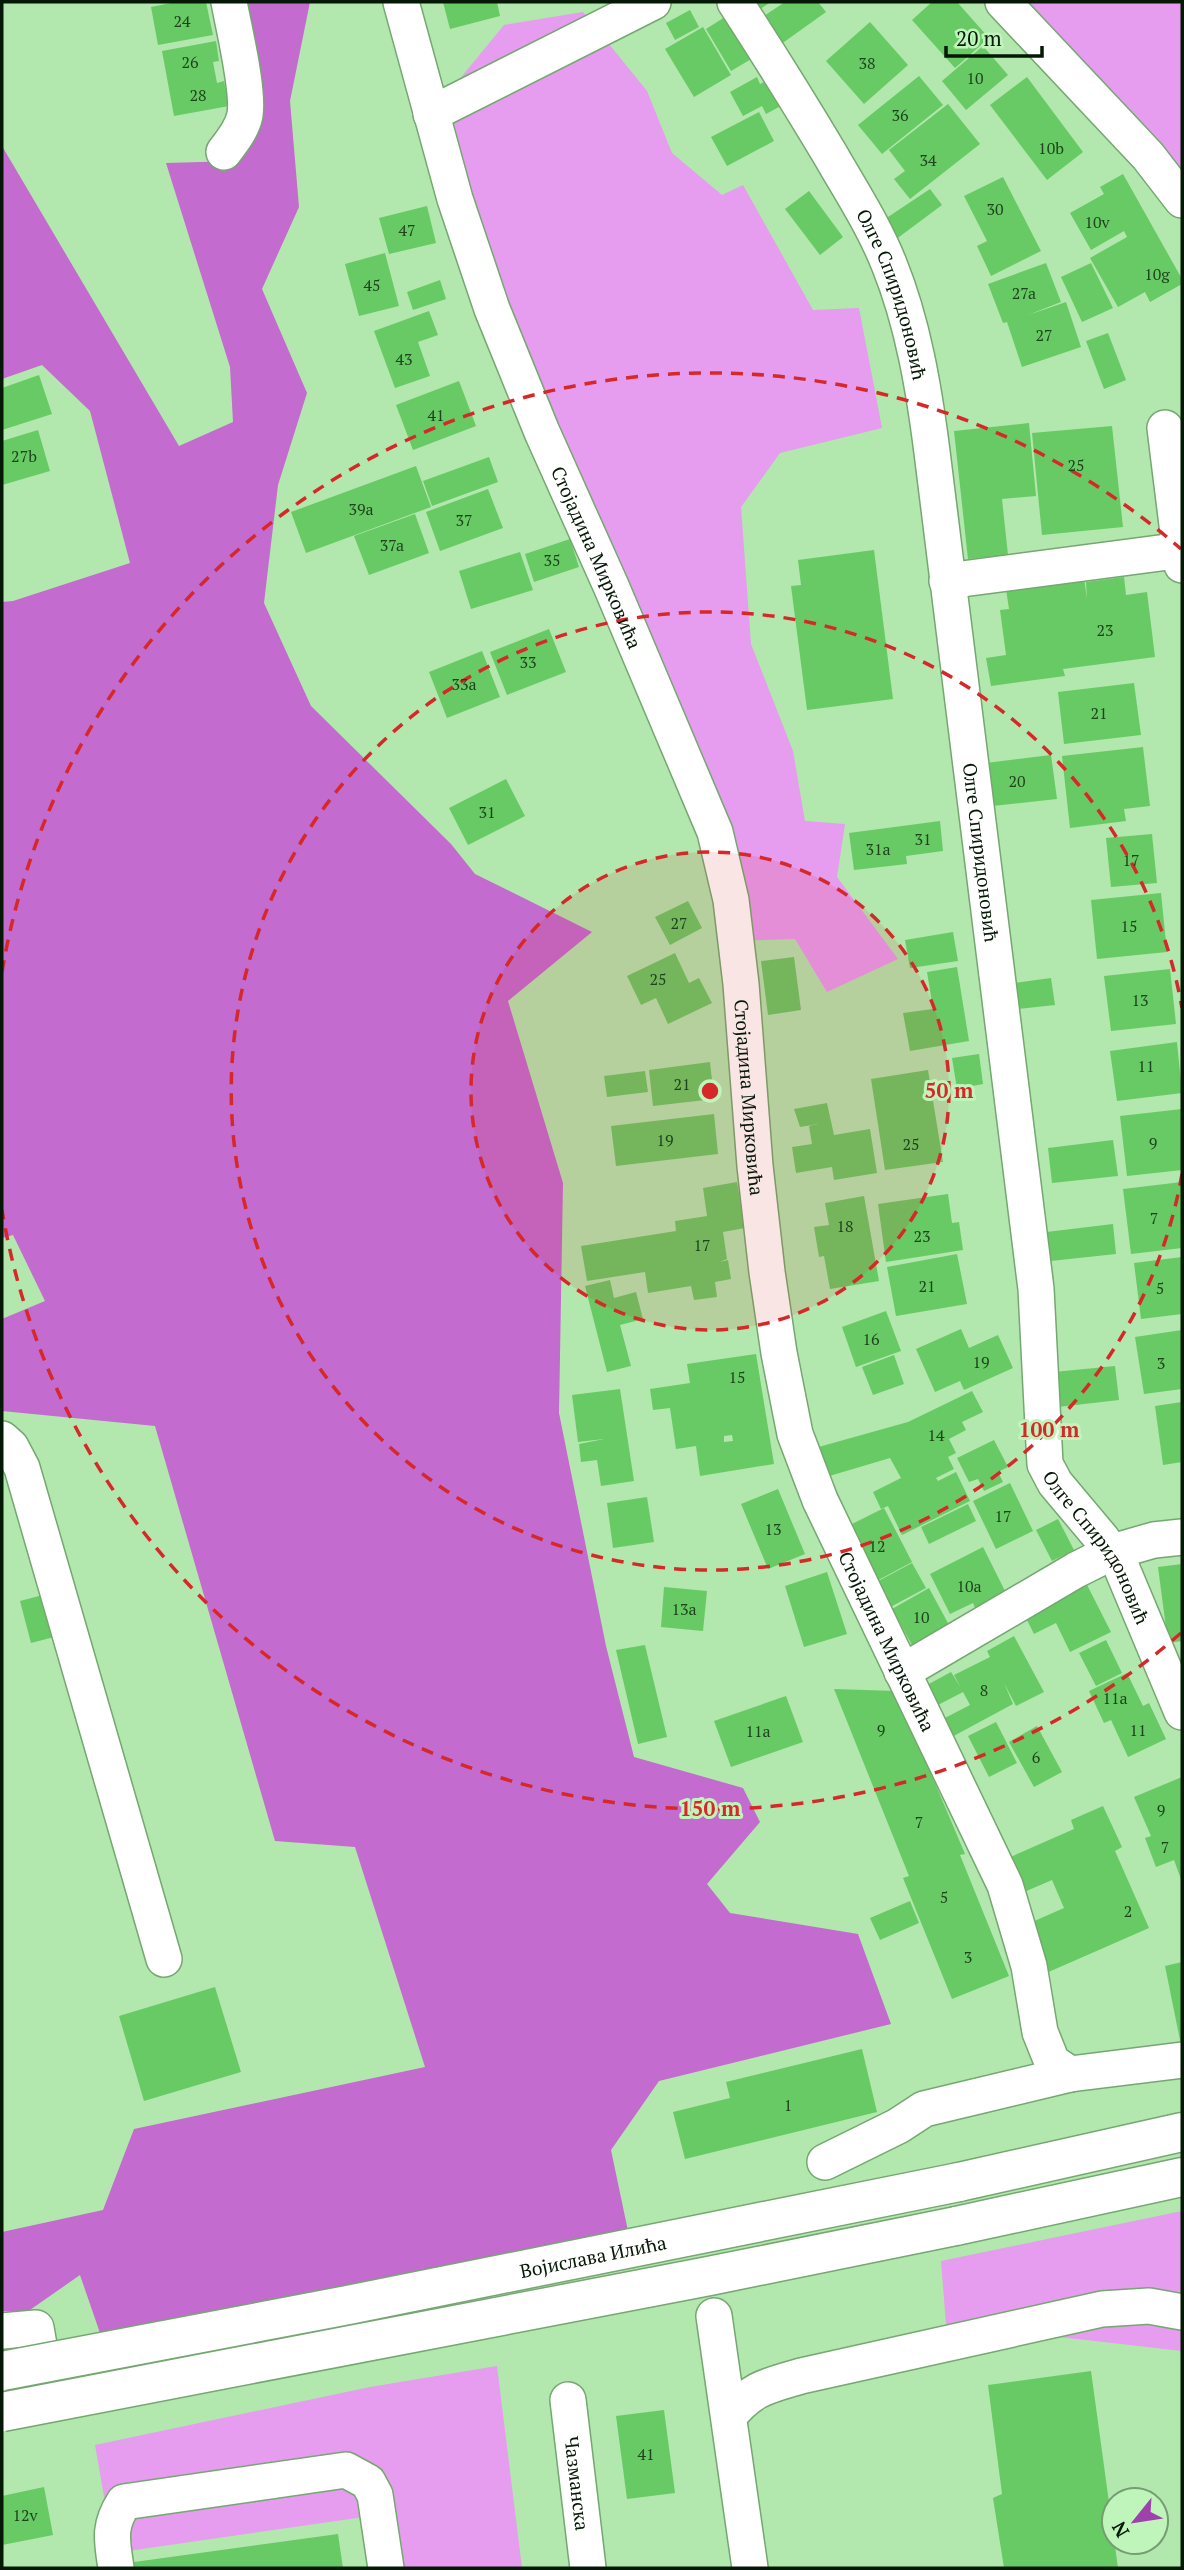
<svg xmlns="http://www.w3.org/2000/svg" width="1184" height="2570" font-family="'PT Serif',serif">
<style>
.green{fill:#e69cef}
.forest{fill:#c36bce}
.building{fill:#68ca64;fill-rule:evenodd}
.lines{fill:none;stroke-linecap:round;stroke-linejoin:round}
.minor-casing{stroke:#75a771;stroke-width:38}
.major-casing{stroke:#75a771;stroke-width:41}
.minor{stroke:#fff;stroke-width:35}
.major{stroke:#fff;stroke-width:38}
.major-bridge-casing{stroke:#75a771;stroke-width:41;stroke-linecap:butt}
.major-bridge{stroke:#fff;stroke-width:38}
.ring{fill:none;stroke:#d62828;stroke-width:3.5;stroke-dasharray:12 9}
.labels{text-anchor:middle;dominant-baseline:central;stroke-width:6;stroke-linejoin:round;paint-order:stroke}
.number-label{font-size:16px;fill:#1e441d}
.street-label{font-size:19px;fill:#051805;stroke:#bff5bb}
.centre{fill:#d62828;stroke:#bff5bb;stroke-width:3.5}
.ring-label{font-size:21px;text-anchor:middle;font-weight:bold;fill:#d62828;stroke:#bff5bb;stroke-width:6;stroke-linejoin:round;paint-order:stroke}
</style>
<rect width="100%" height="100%" fill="#b2e7ae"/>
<g class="green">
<path d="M 1003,2 L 1182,2 L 1182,200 Z"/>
<path d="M 583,12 L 647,91 L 672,153 L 722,195 L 743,185 L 813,310 L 859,308 L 882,428 L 780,453 L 741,507 L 751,644 L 793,751 L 805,821 L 845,824 L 837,877 L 898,959 L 827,992 L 795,939 L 735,941 L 715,832 L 431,114 L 504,25 Z"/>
<path d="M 1182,2211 L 1182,2351 L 946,2324 L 941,2261 Z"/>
<path d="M 497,2366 L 522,2568 L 386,2568 L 378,2515 L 114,2553 L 95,2445 L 370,2387 Z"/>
</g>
<path class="forest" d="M 235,2 L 310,2 L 290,101 L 299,207 L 262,289 L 307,393 L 278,485 L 264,603 L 311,706 L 451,844 L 475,874 L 592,932 L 508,1001 L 563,1183 L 559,1413 L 606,1646 L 634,1757 L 743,1788 L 760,1822 L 707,1884 L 730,1913 L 858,1934 L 891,2024 L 659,2081 L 611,2150 L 628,2231 L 100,2333 L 80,2275 L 27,2312 L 2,2311 L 2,2232 L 103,2210 L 134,2129 L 425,2067 L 355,1847 L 275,1841 L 155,1426 L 2,1411 L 2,1319 L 45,1301 L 13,1235 L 2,1238 L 2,602 L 13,601 L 130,563 L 90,411 L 42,365 L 2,379 L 2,146 L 179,446 L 233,422 L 230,367 L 166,163 L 236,161 Z"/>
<g class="building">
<path d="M 176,2 L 206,2 L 213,35 L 158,45 L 151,7 Z"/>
<path d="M 443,2 L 497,2 L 500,16 L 450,29 Z"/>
<path d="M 742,2 L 771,2 L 751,15 Z"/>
<path d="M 785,2 L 818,2 L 826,12 L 777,47 L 758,20 Z"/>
<path d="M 932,2 L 957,2 L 989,38 L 955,68 L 912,20 Z"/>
<path d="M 690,10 L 699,27 L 675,40 L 666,23 Z"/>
<path d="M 728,15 L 753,58 L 731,71 L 706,29 Z"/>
<path d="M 870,22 L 908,65 L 864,104 L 826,61 Z"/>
<path d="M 703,27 L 731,75 L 694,97 L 665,49 Z"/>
<path d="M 216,41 L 219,61 L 213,62 L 217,83 L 224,81 L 229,106 L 174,116 L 162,51 Z"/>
<path d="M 983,46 L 1008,75 L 966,110 L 942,81 Z"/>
<path d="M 776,76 L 790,101 L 766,114 L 762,106 L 743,116 L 730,92 L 757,77 L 760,84 Z"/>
<path d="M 919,76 L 943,105 L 882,154 L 858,125 Z"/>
<path d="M 1027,77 L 1083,152 L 1047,180 L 990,105 Z"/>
<path d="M 948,104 L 980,144 L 910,199 L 894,179 L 905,171 L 889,150 Z"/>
<path d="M 759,112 L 774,141 L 727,166 L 711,137 Z"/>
<path d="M 1123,174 L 1182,279 L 1182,284 L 1150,302 L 1145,292 L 1118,307 L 1090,258 L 1127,237 L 1124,231 L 1091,250 L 1070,213 L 1104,194 L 1100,187 Z"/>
<path d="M 1003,177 L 1041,251 L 991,276 L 977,246 L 987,241 L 964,196 Z"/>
<path d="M 930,189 L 942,205 L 895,240 L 882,221 Z"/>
<path d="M 809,191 L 843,237 L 820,255 L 785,209 Z"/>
<path d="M 427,206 L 436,243 L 389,254 L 379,218 Z"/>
<path d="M 385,253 L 399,306 L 359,316 L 345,264 Z"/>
<path d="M 1046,263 L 1061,302 L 1028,315 L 1066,302 L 1081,347 L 1022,367 L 1007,322 L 1003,323 L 988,284 Z"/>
<path d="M 1091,263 L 1113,308 L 1082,322 L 1061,277 Z"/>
<path d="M 440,280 L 446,299 L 413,310 L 407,292 Z"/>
<path d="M 429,311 L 438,335 L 418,342 L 430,376 L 395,388 L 374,331 Z"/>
<path d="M 1108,333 L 1126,380 L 1104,389 L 1086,341 Z"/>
<path d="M 39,375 L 52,414 L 2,430 L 2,388 Z"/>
<path d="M 459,381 L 476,426 L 413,450 L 396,405 Z"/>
<path d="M 1029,423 L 1036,496 L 1002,499 L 1008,555 L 968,559 L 954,431 Z"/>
<path d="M 1112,426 L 1123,527 L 1042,535 L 1032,433 Z"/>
<path d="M 38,430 L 50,471 L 2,485 L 2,441 Z"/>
<path d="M 489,457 L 498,482 L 432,506 L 423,481 Z"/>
<path d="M 416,466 L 431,507 L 306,553 L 291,512 Z"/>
<path d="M 488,489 L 503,528 L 440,551 L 426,512 Z"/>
<path d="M 415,514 L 429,553 L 369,575 L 354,536 Z"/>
<path d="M 570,539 L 579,567 L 534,582 L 525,554 Z"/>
<path d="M 874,550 L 893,699 L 807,710 L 791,586 L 801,585 L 798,560 Z"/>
<path d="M 520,552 L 533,590 L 471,609 L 459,571 Z"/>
<path d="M 1124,577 L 1126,595 L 1147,592 L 1155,657 L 1063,669 L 1065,676 L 991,686 L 986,658 L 1006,655 L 1000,610 L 1009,609 L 1006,589 L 1084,578 L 1087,599 L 1086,582 Z"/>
<path d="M 549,629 L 566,672 L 507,695 L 490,652 Z"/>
<path d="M 482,651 L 500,697 L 447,718 L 429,672 Z"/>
<path d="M 1134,683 L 1141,735 L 1064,744 L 1058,692 Z"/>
<path d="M 1143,747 L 1150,806 L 1124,809 L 1126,821 L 1070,828 L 1062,756 Z"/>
<path d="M 1051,755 L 1057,799 L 983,807 L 978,764 Z"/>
<path d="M 506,779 L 525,816 L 468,845 L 449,808 Z"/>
<path d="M 940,821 L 943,851 L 906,856 L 907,864 L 854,870 L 849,833 Z"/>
<path d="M 1152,834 L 1157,883 L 1111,887 L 1106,838 Z"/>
<path d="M 1161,893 L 1167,952 L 1097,959 L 1091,900 Z"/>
<path d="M 688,901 L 702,928 L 670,945 L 655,917 Z"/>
<path d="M 953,932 L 958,961 L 910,968 L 905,940 Z"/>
<path d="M 675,953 L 689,983 L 699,978 L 712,1003 L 668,1024 L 656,998 L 641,1005 L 627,976 Z"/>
<path d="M 794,957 L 801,1010 L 768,1015 L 761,961 Z"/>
<path d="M 957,967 L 969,1041 L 910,1051 L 903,1013 L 933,1009 L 927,972 Z"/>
<path d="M 1170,969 L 1176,1024 L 1111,1031 L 1104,976 Z"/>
<path d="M 1051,978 L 1055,1005 L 1018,1009 L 1014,983 Z"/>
<path d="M 1177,1042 L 1182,1093 L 1117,1101 L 1110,1051 Z"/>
<path d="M 979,1054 L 983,1084 L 957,1089 L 952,1058 Z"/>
<path d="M 710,1062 L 714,1099 L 653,1106 L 649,1070 Z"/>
<path d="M 928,1070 L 943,1162 L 885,1170 L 871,1079 Z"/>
<path d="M 645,1071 L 648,1092 L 607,1097 L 604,1076 Z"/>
<path d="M 827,1103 L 834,1135 L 870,1129 L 877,1173 L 834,1180 L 832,1167 L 796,1173 L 792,1147 L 812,1144 L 809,1126 L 818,1124 L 800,1127 L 794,1109 Z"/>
<path d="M 1182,1109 L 1182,1170 L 1127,1176 L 1120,1116 Z"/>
<path d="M 714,1114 L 718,1154 L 616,1166 L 611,1126 Z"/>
<path d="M 1113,1140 L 1118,1176 L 1052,1183 L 1048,1148 Z"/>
<path d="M 737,1182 L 745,1228 L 723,1232 L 727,1259 L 720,1262 L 728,1260 L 731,1279 L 715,1282 L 717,1297 L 694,1300 L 691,1286 L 648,1293 L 645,1272 L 587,1281 L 581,1246 L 676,1231 L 675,1221 L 707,1216 L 703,1188 Z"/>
<path d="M 1182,1182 L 1182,1248 L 1131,1254 L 1123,1189 Z"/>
<path d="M 948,1194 L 952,1223 L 959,1222 L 963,1250 L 886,1262 L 878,1204 Z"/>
<path d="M 864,1196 L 879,1281 L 830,1289 L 824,1256 L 819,1257 L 814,1227 L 829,1225 L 825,1203 Z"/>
<path d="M 1113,1224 L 1116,1254 L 1041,1262 L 1038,1233 Z"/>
<path d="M 957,1254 L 967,1304 L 896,1316 L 887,1267 Z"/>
<path d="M 1182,1257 L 1182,1314 L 1141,1319 L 1134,1263 Z"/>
<path d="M 610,1280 L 614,1298 L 636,1292 L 643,1319 L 620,1325 L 631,1366 L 607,1372 L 585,1286 Z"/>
<path d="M 886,1311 L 901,1351 L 856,1367 L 842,1327 Z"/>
<path d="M 961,1329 L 969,1348 L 998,1335 L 1013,1368 L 964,1390 L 960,1381 L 935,1392 L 916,1349 Z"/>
<path d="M 1182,1330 L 1182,1389 L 1144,1394 L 1135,1337 Z"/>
<path d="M 756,1354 L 774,1464 L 700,1476 L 696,1446 L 676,1449 L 670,1408 L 653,1410 L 650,1389 L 690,1383 L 687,1364 ZM 732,1435 L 733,1441 L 724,1442 L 724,1436 Z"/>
<path d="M 894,1355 L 904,1384 L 873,1395 L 862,1367 Z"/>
<path d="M 1115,1366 L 1119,1400 L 1058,1407 L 1054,1372 Z"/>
<path d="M 620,1389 L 634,1481 L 601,1486 L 597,1460 L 581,1462 L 579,1444 L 604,1439 L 578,1442 L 572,1395 Z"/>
<path d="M 972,1391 L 983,1412 L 962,1422 L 966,1430 L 949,1439 L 956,1453 L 948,1457 L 954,1469 L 936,1478 L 938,1481 L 956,1472 L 970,1501 L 902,1535 L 888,1506 L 881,1509 L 873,1492 L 901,1478 L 890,1458 L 826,1477 L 815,1448 L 908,1422 Z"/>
<path d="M 1182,1402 L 1182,1462 L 1163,1465 L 1155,1406 Z"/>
<path d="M 994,1440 L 1008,1467 L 998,1472 L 1003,1482 L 984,1491 L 978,1479 L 969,1482 L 957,1458 Z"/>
<path d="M 1010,1483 L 1033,1531 L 996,1549 L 973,1501 Z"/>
<path d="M 778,1489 L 805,1554 L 768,1569 L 741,1504 Z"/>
<path d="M 647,1497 L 654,1542 L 613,1548 L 607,1503 Z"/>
<path d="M 968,1504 L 976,1521 L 929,1544 L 921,1527 Z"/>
<path d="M 884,1508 L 912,1562 L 871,1584 L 842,1529 Z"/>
<path d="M 1058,1519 L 1074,1550 L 1052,1561 L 1036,1530 Z"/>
<path d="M 983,1547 L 1008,1597 L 977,1613 L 973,1603 L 950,1614 L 930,1574 Z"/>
<path d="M 912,1563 L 926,1588 L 883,1611 L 869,1586 Z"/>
<path d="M 1182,1564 L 1182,1641 L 1168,1643 L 1158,1567 Z"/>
<path d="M 827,1572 L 847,1634 L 804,1647 L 785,1586 Z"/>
<path d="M 1085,1581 L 1111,1632 L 1070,1652 L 1056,1623 L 1034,1634 L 1023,1612 Z"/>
<path d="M 664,1587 L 707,1591 L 703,1631 L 661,1627 Z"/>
<path d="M 929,1588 L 949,1625 L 912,1645 L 892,1609 Z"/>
<path d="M 43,1595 L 54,1637 L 31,1643 L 20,1601 Z"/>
<path d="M 1014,1636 L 1044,1692 L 1016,1706 L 1004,1683 L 1013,1704 L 950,1738 L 941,1720 L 970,1705 L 963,1692 L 938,1705 L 927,1685 L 951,1672 L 961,1688 L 954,1675 L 990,1657 L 987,1651 Z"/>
<path d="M 1106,1640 L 1122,1673 L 1096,1686 L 1079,1653 Z"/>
<path d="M 645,1645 L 667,1737 L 638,1744 L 616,1650 Z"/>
<path d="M 1127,1673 L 1143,1706 L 1149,1703 L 1166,1739 L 1128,1757 L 1111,1720 L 1104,1723 L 1089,1691 Z"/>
<path d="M 834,1689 L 896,1691 L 965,1854 L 960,1855 L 1009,1976 L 952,1999 L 903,1878 L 909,1876 Z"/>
<path d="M 786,1696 L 803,1742 L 731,1767 L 714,1721 Z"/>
<path d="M 996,1722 L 1017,1763 L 989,1777 L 968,1736 Z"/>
<path d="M 1037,1726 L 1062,1772 L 1034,1787 L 1009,1742 Z"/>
<path d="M 1182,1777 L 1182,1882 L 1174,1860 L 1156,1867 L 1145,1838 L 1151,1836 L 1134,1797 Z"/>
<path d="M 1103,1806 L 1122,1847 L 1115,1851 L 1149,1928 L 1044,1974 L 1023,1926 L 1064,1908 L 1052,1880 L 1015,1896 L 999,1862 L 1074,1829 L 1071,1820 Z"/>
<path d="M 910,1901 L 919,1923 L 880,1940 L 870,1918 Z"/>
<path d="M 1182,1962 L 1182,2044 L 1181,2045 L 1165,1966 Z"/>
<path d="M 215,1987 L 241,2072 L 144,2101 L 119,2016 Z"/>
<path d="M 862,2049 L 877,2112 L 685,2159 L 673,2112 L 730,2098 L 726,2082 Z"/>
<path d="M 1091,2371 L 1118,2568 L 1004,2568 L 993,2498 L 1002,2494 L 988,2385 Z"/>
<path d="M 664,2410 L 675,2493 L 627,2499 L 616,2416 Z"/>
<path d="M 44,2487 L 53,2535 L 2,2545 L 2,2496 Z"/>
<path d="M 338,2534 L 343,2568 L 128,2568 L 127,2563 Z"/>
</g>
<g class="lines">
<g class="minor-casing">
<g id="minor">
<path id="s1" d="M 401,2 L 455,199 L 492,309 L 542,432 L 611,586 L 715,832 L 731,900 L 741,984 L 755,1166 L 767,1272 L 779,1353 L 795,1434 L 820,1500 L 1005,1885 L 1029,1966 L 1040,2032 L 1052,2062 L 1070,2074 L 1182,2060"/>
<path id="s2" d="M 735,2 C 768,53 800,104 831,156 C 851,191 874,226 889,264 C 913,323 924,389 932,452 L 1036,1289 L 1045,1464 L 1055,1483 L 1102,1539 L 1120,1564 L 1182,1712"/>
<path d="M 1003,2 L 1148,156 L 1182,200"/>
<path d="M 431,114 L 653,2"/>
<path d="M 224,152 C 233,140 242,129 245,115 C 249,90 234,29 229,2"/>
<path d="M 1165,428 L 1182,565"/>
<path d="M 947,581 L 1182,550"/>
<path d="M 2,1439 L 11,1447 L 22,1468 L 164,1959"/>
<path d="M 902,1672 L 1076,1570 L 1112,1552 L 1154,1540 L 1182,1537"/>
<path d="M 825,2162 L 898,2126 L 924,2109 L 1070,2074"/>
<path d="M 714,2316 L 750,2568"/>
<path d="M 2,2331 L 36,2328 L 47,2391"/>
<path id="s3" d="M 568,2400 L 588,2568"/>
<path d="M 729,2416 C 752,2388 767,2386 801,2376 L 1102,2309 L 1149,2306 L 1182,2312"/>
<path d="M 116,2568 C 112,2540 108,2527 124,2502 L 346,2470 L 368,2482 L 375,2495 L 386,2568"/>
</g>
</g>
<g class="major-casing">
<g id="major">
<path d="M 959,2182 L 1182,2132"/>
<path d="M 956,2226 L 1182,2177"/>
</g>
</g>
<use href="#minor" class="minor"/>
<use href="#major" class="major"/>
<g class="major-bridge-casing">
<g id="major-bridge">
<path id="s4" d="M 2,2371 L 348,2305 L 959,2182"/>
<path d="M 2,2412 L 709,2276 L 956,2226"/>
</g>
</g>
<use href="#major-bridge" class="major-bridge"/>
</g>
<circle cx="710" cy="1091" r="239" fill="#d62828" fill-opacity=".12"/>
<g class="ring">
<circle cx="710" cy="1091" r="239"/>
<path d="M1182 1174A479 479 0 1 1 1182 1008"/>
<path d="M1181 1633A718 718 0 0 1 2 1210M2 972A718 718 0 0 1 1181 549"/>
</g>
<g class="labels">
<g class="number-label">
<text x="182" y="21">24</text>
<text x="190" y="62">26</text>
<text x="867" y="63">38</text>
<text x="975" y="78">10</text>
<text x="198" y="95">28</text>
<text x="900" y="115">36</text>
<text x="1051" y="148">10b</text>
<text x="928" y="160">34</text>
<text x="995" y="209">30</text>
<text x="1097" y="222">10v</text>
<text x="407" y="230">47</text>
<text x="1157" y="274">10g</text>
<text x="372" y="285">45</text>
<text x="1024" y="293">27a</text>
<text x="1044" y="335">27</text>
<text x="404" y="359">43</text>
<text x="436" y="415">41</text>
<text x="24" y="456">27b</text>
<text x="1076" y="465">25</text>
<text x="361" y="509">39a</text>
<text x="464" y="520">37</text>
<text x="392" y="545">37a</text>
<text x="552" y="560">35</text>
<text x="1105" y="630">23</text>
<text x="528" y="662">33</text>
<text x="464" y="684">33a</text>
<text x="1099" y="713">21</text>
<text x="1017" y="781">20</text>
<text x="487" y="812">31</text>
<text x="923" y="839">31</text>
<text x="878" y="849">31a</text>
<text x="1131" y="860">17</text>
<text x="679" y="923">27</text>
<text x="1129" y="926">15</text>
<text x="658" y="979">25</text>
<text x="1140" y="1000">13</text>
<text x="1146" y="1066">11</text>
<text x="682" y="1084">21</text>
<text x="665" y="1140">19</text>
<text x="1153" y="1143">9</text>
<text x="911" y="1144">25</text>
<text x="1154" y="1218">7</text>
<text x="845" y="1226">18</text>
<text x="922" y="1236">23</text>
<text x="702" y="1245">17</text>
<text x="927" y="1286">21</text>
<text x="1160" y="1288">5</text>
<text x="871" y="1339">16</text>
<text x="981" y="1362">19</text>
<text x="1161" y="1363">3</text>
<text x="737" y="1377">15</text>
<text x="936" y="1435">14</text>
<text x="1003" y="1516">17</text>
<text x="773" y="1529">13</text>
<text x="877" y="1546">12</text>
<text x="969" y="1586">10a</text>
<text x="684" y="1609">13a</text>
<text x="921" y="1617">10</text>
<text x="984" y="1690">8</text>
<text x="1115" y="1698">11a</text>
<text x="881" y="1730">9</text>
<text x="1138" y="1730">11</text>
<text x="758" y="1731">11a</text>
<text x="1036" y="1757">6</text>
<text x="1161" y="1810">9</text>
<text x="919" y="1822">7</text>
<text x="1165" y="1847">7</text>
<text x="944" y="1897">5</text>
<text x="1128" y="1911">2</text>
<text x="968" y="1957">3</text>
<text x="788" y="2105">1</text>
<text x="646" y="2454">41</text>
<text x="25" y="2515">12v</text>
</g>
<g class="street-label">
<text stroke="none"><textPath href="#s2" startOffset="334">Олге Спиридоновић</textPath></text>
<text stroke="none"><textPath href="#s1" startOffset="590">Стојадина Мирковића</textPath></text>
<text stroke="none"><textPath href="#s2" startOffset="901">Олге Спиридоновић</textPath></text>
<text stroke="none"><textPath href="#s1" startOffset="1157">Стојадина Мирковића</textPath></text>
<text stroke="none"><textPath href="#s2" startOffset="1615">Олге Спиридоновић</textPath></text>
<text stroke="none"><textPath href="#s1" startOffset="1724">Стојадина Мирковића</textPath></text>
<text stroke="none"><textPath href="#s4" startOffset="602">Војислава Илића</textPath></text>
<text stroke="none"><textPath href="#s3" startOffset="84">Чазманска</textPath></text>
</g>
</g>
<circle cx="710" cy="1091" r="10" class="centre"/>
<g class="ring-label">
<text x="949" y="1098">50 m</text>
<text x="1049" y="1437">100 m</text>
<text x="710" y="1816">150 m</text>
</g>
<rect width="1184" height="2570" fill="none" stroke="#051805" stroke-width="7"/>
<g transform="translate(1135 2521) rotate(240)"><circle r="33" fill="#bff5bb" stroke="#759d72" stroke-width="2"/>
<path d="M0-5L12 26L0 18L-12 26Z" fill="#9e41ab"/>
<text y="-10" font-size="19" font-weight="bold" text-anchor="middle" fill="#051805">N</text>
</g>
<path d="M946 46v10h96v-10" fill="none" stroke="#051805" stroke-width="3.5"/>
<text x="956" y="46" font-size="21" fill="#051805" stroke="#bff5bb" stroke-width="5" paint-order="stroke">20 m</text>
</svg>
